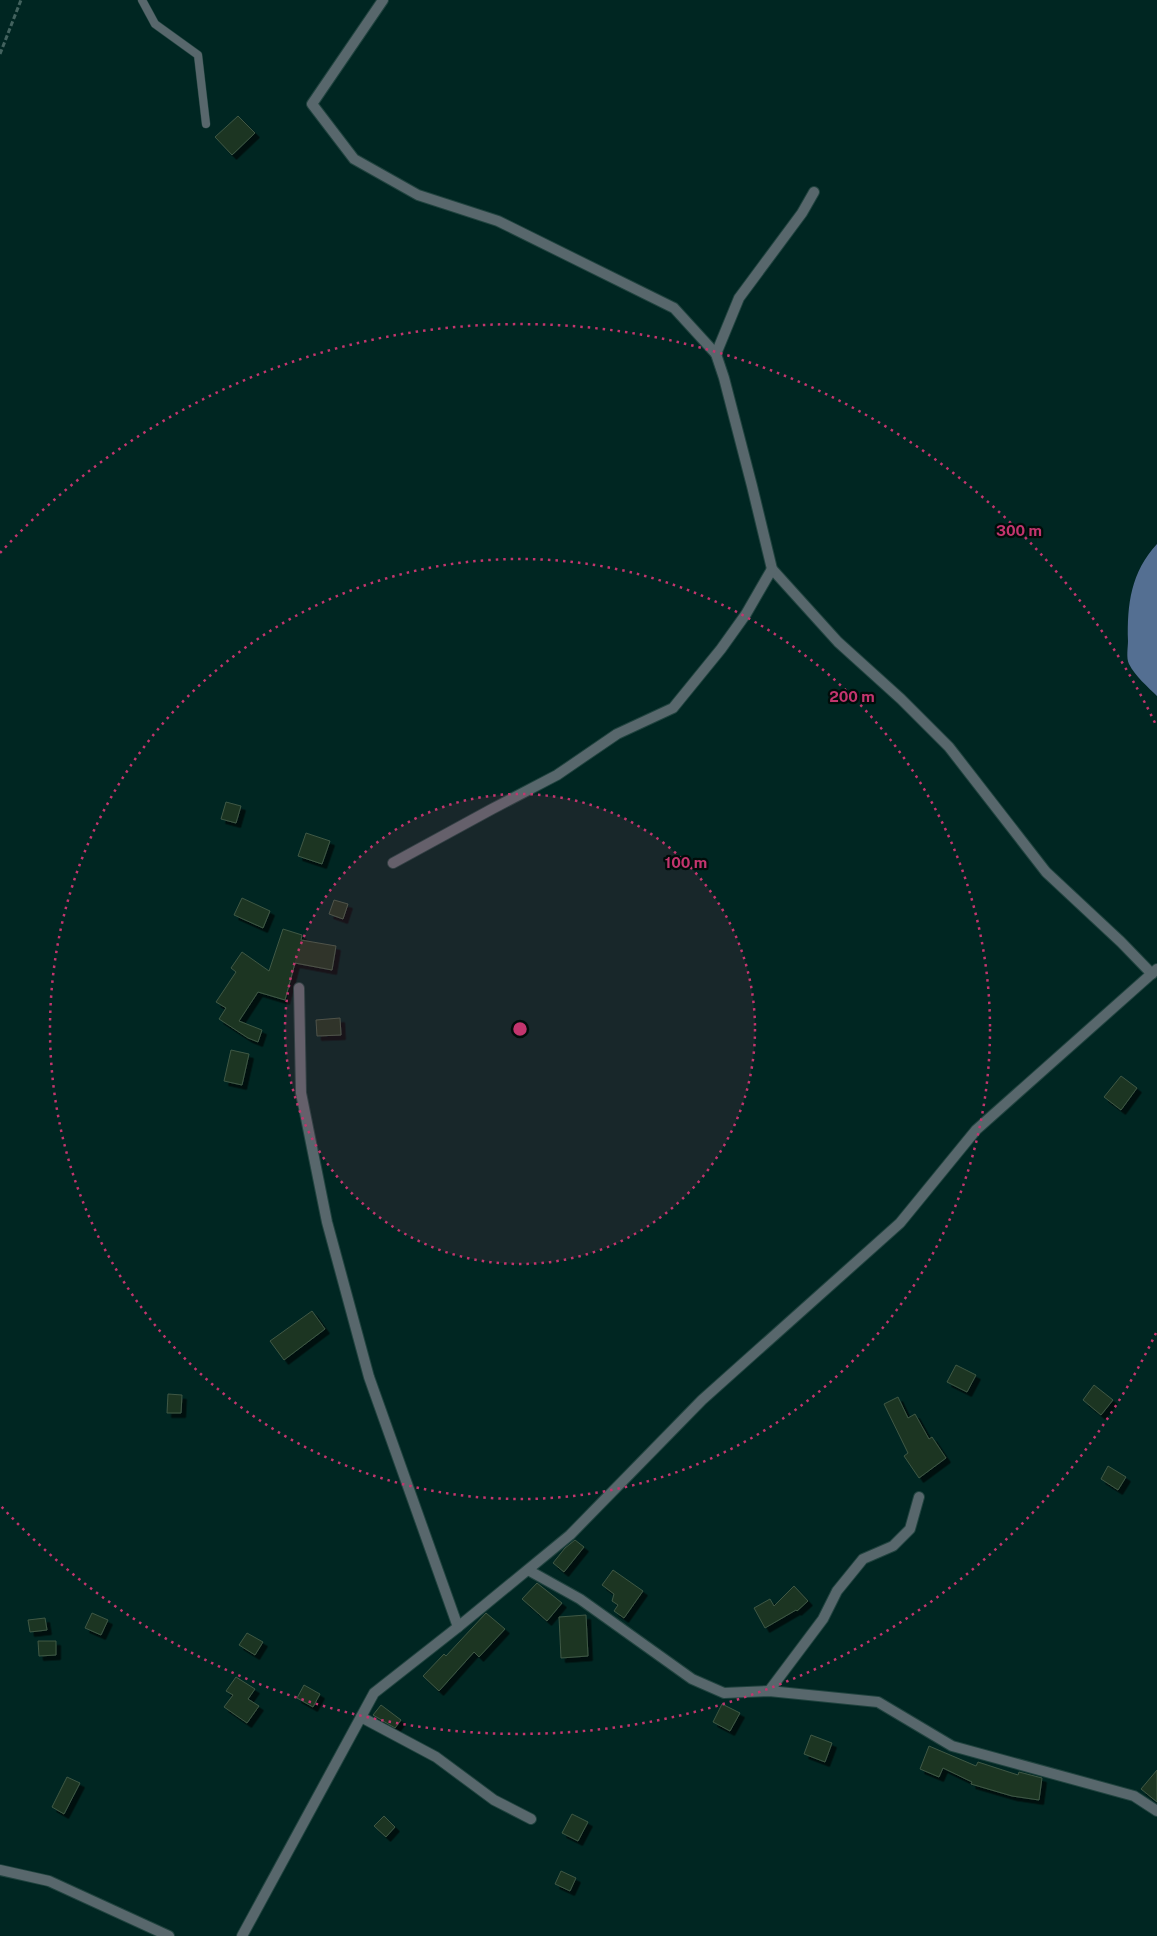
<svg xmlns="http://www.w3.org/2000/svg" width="1157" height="1936" font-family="'Public Sans',sans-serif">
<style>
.water{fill:#546f92}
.building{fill:#1d3523;stroke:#3f5845;filter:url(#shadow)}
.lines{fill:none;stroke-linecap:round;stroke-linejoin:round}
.service-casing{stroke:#20433f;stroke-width:9}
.minor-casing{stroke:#20433f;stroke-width:12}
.tertiary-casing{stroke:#20433f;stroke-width:12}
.path{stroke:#42625e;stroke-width:3;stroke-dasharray:5 2.5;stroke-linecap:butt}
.service{stroke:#58676c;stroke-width:8}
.minor{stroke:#58676c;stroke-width:10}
.tertiary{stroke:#58676c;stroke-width:10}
.ring{fill:none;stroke:#c3356e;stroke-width:2.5;stroke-dasharray:2.5 5}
.centre{fill:#c3356e;stroke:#010c0a;stroke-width:2.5}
.ring-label{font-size:15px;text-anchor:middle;font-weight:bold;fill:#c3356e;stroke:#010c0a;stroke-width:4.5;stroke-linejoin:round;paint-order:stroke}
</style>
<defs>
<filter id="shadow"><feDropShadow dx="4.5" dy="4.5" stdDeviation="0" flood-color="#0009"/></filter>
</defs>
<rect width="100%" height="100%" fill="#002622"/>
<path class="water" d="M 1157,544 L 1157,696 C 1148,687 1135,676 1129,664 C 1126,658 1128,647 1128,641 C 1127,604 1131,572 1157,544 Z"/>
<g class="building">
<path d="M 238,116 L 255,133 L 232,155 L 215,137 Z"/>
<path d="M 226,802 L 241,806 L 236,823 L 221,819 Z"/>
<path d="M 306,833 L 330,841 L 322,864 L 298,856 Z"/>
<path d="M 242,898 L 270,911 L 263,928 L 234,915 Z"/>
<path d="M 334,900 L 348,904 L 343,919 L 329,914 Z"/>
<path d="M 283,929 L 302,935 L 301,940 L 336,946 L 332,970 L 295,963 L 285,1000 L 258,992 L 239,1021 L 262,1030 L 258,1042 L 248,1038 L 219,1019 L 226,1008 L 216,1002 L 236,972 L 231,968 L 242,952 L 269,971 Z"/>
<path d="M 340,1018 L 341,1035 L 317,1036 L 316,1020 Z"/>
<path d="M 231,1050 L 249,1054 L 242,1085 L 224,1081 Z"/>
<path d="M 1121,1076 L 1137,1088 L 1121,1110 L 1104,1097 Z"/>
<path d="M 312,1311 L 325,1329 L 284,1360 L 270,1341 Z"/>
<path d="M 956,1365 L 976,1375 L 967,1392 L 947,1382 Z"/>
<path d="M 1094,1385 L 1113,1400 L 1101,1415 L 1083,1400 Z"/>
<path d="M 168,1394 L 182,1395 L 181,1413 L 167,1413 Z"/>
<path d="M 898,1397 L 908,1418 L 915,1414 L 929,1439 L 932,1437 L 946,1458 L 919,1478 L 904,1456 L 908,1453 L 884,1404 Z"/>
<path d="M 1108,1466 L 1126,1477 L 1118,1490 L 1101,1479 Z"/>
<path d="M 575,1540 L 584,1547 L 564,1572 L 553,1563 L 565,1548 Z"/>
<path d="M 613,1570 L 643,1591 L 624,1618 L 614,1611 L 618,1605 L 612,1601 L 614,1594 L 602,1585 Z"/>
<path d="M 537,1583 L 562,1603 L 547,1621 L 522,1599 Z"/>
<path d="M 794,1586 L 808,1601 L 797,1611 L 796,1610 L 765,1628 L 754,1608 L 770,1599 L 774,1606 Z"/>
<path d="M 92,1613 L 108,1620 L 101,1635 L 85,1628 Z"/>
<path d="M 486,1613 L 505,1629 L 479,1657 L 474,1652 L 439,1691 L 423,1676 L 444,1654 L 446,1656 Z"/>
<path d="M 586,1615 L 588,1656 L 561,1658 L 559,1617 Z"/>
<path d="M 45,1618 L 47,1630 L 30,1632 L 28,1620 Z"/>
<path d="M 247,1633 L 263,1642 L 255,1655 L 239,1645 Z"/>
<path d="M 38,1641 L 56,1641 L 56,1655 L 39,1656 Z"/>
<path d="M 236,1677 L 255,1689 L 248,1699 L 259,1706 L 247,1723 L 224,1707 L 233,1695 L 226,1691 Z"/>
<path d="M 304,1685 L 320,1694 L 313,1707 L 297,1698 Z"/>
<path d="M 722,1704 L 740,1713 L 730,1731 L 713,1722 Z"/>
<path d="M 381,1705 L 401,1720 L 395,1728 L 373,1715 Z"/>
<path d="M 811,1735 L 832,1743 L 825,1762 L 804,1754 Z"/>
<path d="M 929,1746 L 976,1766 L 978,1762 L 1018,1775 L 1019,1772 L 1042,1778 L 1039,1800 L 1012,1796 L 971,1784 L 972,1782 L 943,1768 L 939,1777 L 920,1769 Z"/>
<path d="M 1157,1770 L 1157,1802 L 1141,1789 Z"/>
<path d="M 67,1777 L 80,1783 L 64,1814 L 52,1807 Z"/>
<path d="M 572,1814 L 588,1822 L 578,1841 L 562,1833 Z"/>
<path d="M 384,1816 L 395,1827 L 386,1837 L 374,1826 Z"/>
<path d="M 561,1871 L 576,1878 L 570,1891 L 555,1884 Z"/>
</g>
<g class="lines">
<g class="service-casing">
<path id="service" d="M 142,0 L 155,24 L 198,55 L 206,124"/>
</g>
<g class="minor-casing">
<g id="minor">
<path d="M 383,0 L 312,104 L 354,159 L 418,195 L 498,221 L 674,308 L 716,354"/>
<path d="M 814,192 L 802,213 L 739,298 L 716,354 L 724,378 L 752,486 L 772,569 L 838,642 L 901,699 L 949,747 L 1046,872 L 1121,942 L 1152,974"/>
<path d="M 393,863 L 492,809 L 557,775 L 617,734 L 673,708 L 721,649 L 746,614 L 772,569"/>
<path d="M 299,988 L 301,1093 L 327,1222 L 369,1377 L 458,1627"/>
<path d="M 528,1570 L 580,1599 L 692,1679 L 724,1693 L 769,1691 L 878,1702 L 952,1746 L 1134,1796 L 1157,1811"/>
<path d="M 769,1691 L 823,1619 L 837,1591 L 863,1559 L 893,1546 L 910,1529 L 919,1497"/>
<path d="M 361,1717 L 436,1757 L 494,1800 L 531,1819"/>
<path d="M 0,1870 L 49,1881 L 169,1936"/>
</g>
</g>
<g class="tertiary-casing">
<path id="tertiary" d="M 242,1936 L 374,1693 L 458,1627 L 570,1535 L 702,1400 L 900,1223 L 976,1130 L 1157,969"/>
</g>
<path class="path" d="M 0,54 L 21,0"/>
<use href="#service" class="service"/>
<use href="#minor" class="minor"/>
<use href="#tertiary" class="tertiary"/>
</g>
<circle cx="520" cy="1029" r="235" fill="#c3356e" fill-opacity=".12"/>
<g class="ring">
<circle cx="520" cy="1029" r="235"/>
<circle cx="520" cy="1029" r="470"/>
<path d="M1156 1333A705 705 0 0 1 0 1505M0 553A705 705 0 0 1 1156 725"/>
</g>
<circle cx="520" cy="1029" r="8" class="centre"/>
<g class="ring-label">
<text x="1019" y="536">300 m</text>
<text x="852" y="702">200 m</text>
<text x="686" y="868">100 m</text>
</g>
</svg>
